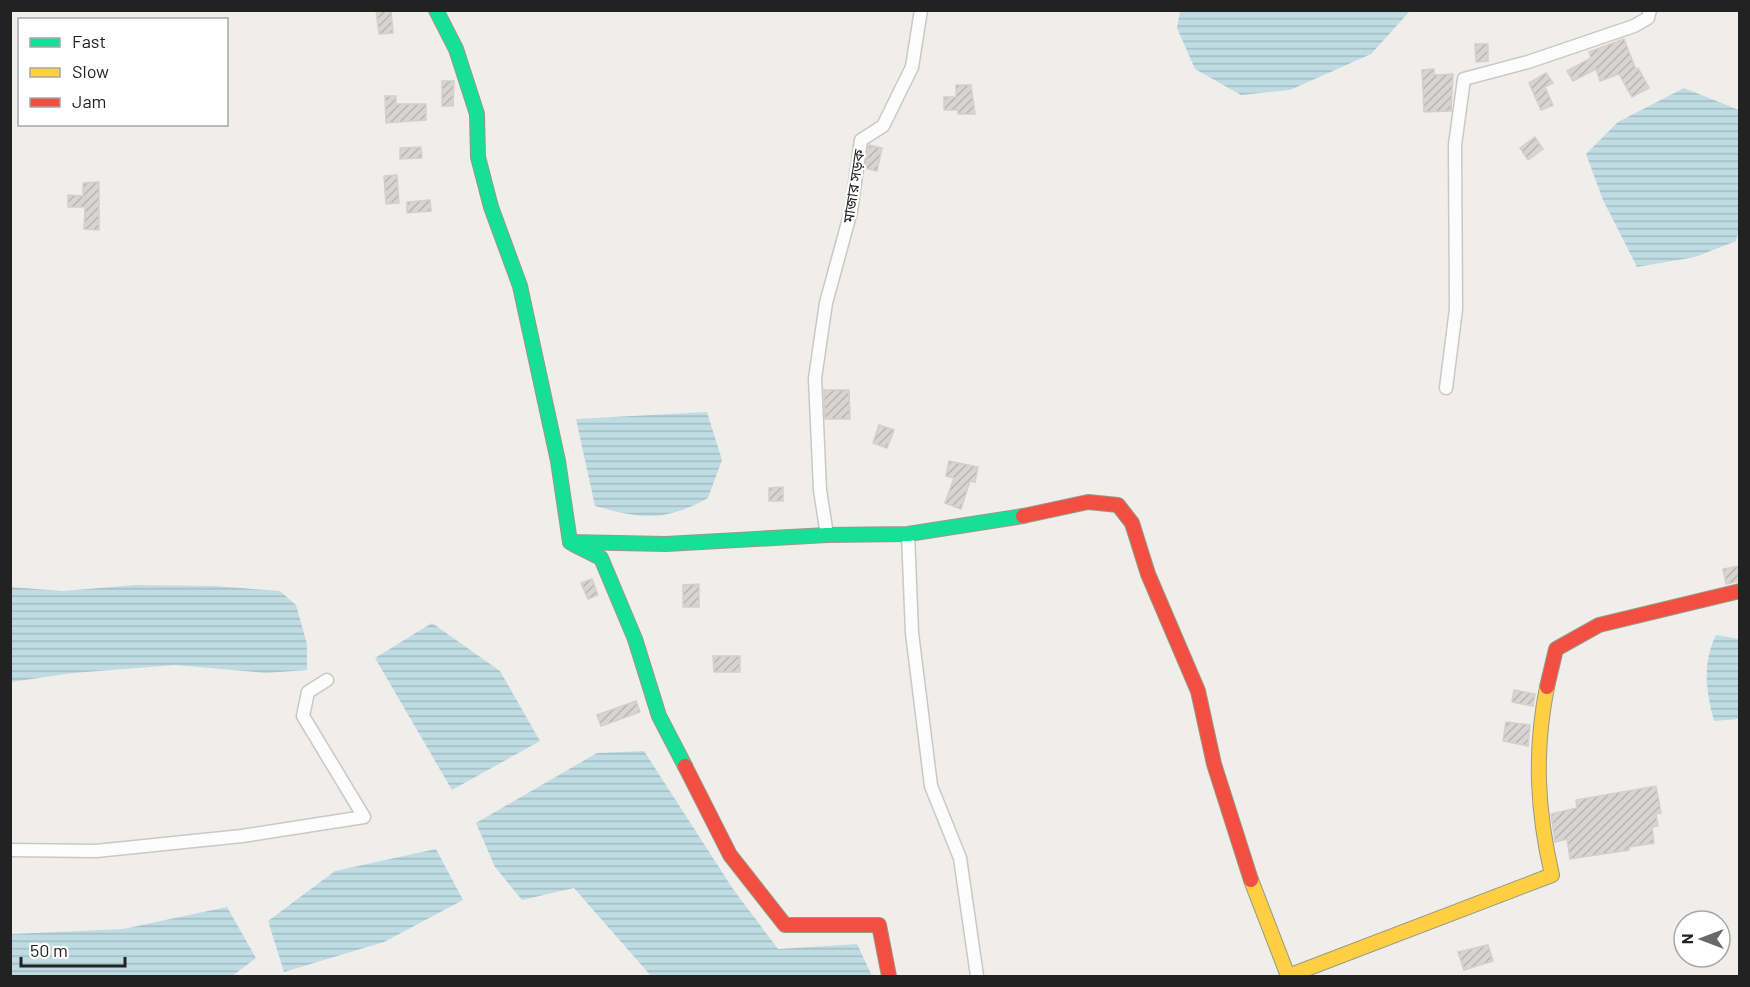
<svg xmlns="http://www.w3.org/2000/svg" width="1750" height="987" font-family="Barlow,'Noto Sans Bengali',sans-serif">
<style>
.water{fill:url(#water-rules)}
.building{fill:url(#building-hatch);stroke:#d3d0cc;stroke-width:1.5}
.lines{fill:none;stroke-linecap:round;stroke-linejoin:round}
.street-casing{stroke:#c9c8c7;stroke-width:15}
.fast-casing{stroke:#999a82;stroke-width:16}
.slow-casing{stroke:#999a82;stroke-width:16}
.jam-casing{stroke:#999a82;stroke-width:16}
.street{stroke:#fdfcfc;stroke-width:12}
.fast{stroke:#16e098;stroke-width:14}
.slow{stroke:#ffcf43;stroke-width:14}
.jam{stroke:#f24e42;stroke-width:14}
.labels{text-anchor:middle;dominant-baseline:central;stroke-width:4.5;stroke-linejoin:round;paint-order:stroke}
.street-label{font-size:15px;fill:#222;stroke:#fff}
</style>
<defs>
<pattern id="water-rules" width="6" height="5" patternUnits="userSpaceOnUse" patternTransform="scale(1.5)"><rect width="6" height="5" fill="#bfdbe3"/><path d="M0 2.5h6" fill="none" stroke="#a4bcc2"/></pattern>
<pattern id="building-hatch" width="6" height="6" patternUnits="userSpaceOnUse" patternTransform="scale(1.5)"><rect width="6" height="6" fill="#d7d4d2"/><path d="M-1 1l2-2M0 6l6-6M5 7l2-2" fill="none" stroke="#b8b6b4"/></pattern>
</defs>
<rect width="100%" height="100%" fill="#f0eeeb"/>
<g class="water">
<path d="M 1180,11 L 1180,10 L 1410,11 L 1371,54 L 1290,90 L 1241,95 L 1195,69 L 1177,28 Z"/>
<path d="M 1684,88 L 1739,110 L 1739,228 L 1736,241 L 1695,257 L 1637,267 L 1603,200 L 1586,154 L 1618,122 Z"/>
<path d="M 707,412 L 722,460 L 708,498 C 664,522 642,519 595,506 L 576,419 Z"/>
<path d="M 135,585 L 216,586 L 280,591 L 296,605 L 307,644 L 307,670 L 266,673 L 175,665 L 73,673 L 11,682 L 11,587 L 63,591 Z"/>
<path d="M 432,623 L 500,671 L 540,741 L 452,790 L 375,658 Z"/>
<path d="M 1716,635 L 1739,639 L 1739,719 L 1714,721 C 1706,692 1702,663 1716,635 Z"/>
<path d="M 644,751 L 733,889 L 778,949 L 857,944 L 872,976 L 651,976 L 574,888 L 522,900 L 495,867 L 476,823 L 597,753 Z"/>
<path d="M 436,849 L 463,900 L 384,942 L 284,972 L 268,921 L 335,871 Z"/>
<path d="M 227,907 L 256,958 L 232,976 L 11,976 L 11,934 L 123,929 Z"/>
</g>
<g class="building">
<path d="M 376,10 L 391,10 L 393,33 L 379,34 Z"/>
<path d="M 1624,39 L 1636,70 L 1638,68 L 1649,88 L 1632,97 L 1619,74 L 1600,81 L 1596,69 L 1573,81 L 1567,71 L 1591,58 L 1589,52 Z"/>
<path d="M 1475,44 L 1488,44 L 1488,61 L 1476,62 Z"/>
<path d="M 1434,69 L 1434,75 L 1453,74 L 1451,111 L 1424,112 L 1422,70 Z"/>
<path d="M 1546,73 L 1553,83 L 1545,87 L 1553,105 L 1541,110 L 1529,83 Z"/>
<path d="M 442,81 L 454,81 L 453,106 L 442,106 Z"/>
<path d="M 956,85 L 971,85 L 975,114 L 958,114 L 958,110 L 944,110 L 944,97 L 956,97 Z"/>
<path d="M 385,96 L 396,96 L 396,104 L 426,104 L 426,120 L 386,123 Z"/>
<path d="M 1535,137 L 1543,149 L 1528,160 L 1520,148 Z"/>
<path d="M 869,145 L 882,148 L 877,171 L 865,168 Z"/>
<path d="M 421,147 L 422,158 L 400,159 L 400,148 Z"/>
<path d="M 397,175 L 399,203 L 386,204 L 384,176 Z"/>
<path d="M 99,182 L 99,230 L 84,229 L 85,207 L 68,207 L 68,195 L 83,196 L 83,183 Z"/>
<path d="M 430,200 L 431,211 L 407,213 L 407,202 Z"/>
<path d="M 824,390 L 849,390 L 850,419 L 825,419 Z"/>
<path d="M 879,425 L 894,430 L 887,448 L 873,443 Z"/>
<path d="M 949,461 L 978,467 L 975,482 L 970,481 L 961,509 L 945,503 L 954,478 L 946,476 Z"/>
<path d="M 783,487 L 783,501 L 769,501 L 769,488 Z"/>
<path d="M 1740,566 L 1740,581 L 1726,584 L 1723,569 Z"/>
<path d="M 592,579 L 598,595 L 588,599 L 581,583 Z"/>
<path d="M 699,584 L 699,607 L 683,607 L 683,585 Z"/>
<path d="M 713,656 L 740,656 L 740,672 L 714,672 Z"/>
<path d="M 1514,690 L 1535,694 L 1533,706 L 1512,702 Z"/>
<path d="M 636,701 L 640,712 L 601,726 L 597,715 Z"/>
<path d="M 1506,722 L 1530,725 L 1528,746 L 1503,741 Z"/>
<path d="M 1656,786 L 1661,813 L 1656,814 L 1658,826 L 1652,827 L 1654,843 L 1629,847 L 1629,850 L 1570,859 L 1567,839 L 1555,842 L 1551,814 L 1577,808 L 1576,800 Z"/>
<path d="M 1488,945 L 1493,961 L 1464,970 L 1458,952 Z"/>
</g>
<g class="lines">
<g class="street-casing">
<g id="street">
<path d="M 1446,388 L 1456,309 L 1455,145 L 1464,79 L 1528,62 L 1634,26 L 1648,18 L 1650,10"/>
<path d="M 908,534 L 912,633 L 931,786 L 960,858 L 977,976"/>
<path d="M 827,535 L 820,490 L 815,378 L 826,303 L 851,211 L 861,140 L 883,126 L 912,67 L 921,10"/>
<path d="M 10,850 L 96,851 L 242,836 L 364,817 L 303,716 L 308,692 L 327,680"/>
</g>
</g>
<g class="fast-casing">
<g id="fast">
<path d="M 436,10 L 456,49 L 477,114 L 478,157 L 491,207 L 520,286 L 558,461 L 570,542"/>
<path d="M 570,542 L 666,544 L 827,535 L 908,534 L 1023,516"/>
<path d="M 573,544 L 601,558 L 635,639 L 659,716 L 685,766"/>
</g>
</g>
<g class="slow-casing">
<g id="slow">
<path d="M 1251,880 L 1288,976"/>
<path d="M 1288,976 L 1552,875 C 1537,811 1534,752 1547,687"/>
</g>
</g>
<g class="jam-casing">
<g id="jam">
<path d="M 1023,516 L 1088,502 L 1118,505 L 1132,523 L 1148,574 L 1198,691 L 1214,764 L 1251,880"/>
<path d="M 1547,687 L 1556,649 L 1599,625 L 1740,591"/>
<path d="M 685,766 L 730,855 L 785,925 L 879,925 L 889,976"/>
</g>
</g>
<use href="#street" class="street"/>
<use href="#fast" class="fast"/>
<use href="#slow" class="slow"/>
<use href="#jam" class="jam"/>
</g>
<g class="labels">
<g class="street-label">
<text transform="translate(853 186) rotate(-81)">মাজার সড়ক</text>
</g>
</g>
<rect width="1750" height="987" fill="none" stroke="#222222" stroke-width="24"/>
<rect x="18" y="18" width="210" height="108" fill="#ffffff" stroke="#a7a7a7" stroke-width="1.5"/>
<rect x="30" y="38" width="30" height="9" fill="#16e098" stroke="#a7a7a7" stroke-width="1.5"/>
<text x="72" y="48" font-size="18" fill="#222222">Fast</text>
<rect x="30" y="68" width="30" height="9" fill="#ffcf43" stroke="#a7a7a7" stroke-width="1.5"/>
<text x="72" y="78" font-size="18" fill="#222222">Slow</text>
<rect x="30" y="98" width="30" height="9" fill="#f24e42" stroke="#a7a7a7" stroke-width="1.5"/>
<text x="72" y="108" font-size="18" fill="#222222">Jam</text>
<g transform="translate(1702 939) rotate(270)"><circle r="28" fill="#ffffff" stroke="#a7a7a7" stroke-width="1.5"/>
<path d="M0-4.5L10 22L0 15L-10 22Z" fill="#6a6968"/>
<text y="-9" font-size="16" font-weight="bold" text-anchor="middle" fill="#222222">N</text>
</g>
<path d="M21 957v9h104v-9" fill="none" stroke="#222222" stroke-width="3"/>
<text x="30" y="957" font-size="18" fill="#222222" stroke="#ffffff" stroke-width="4.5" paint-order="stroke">50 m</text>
</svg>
